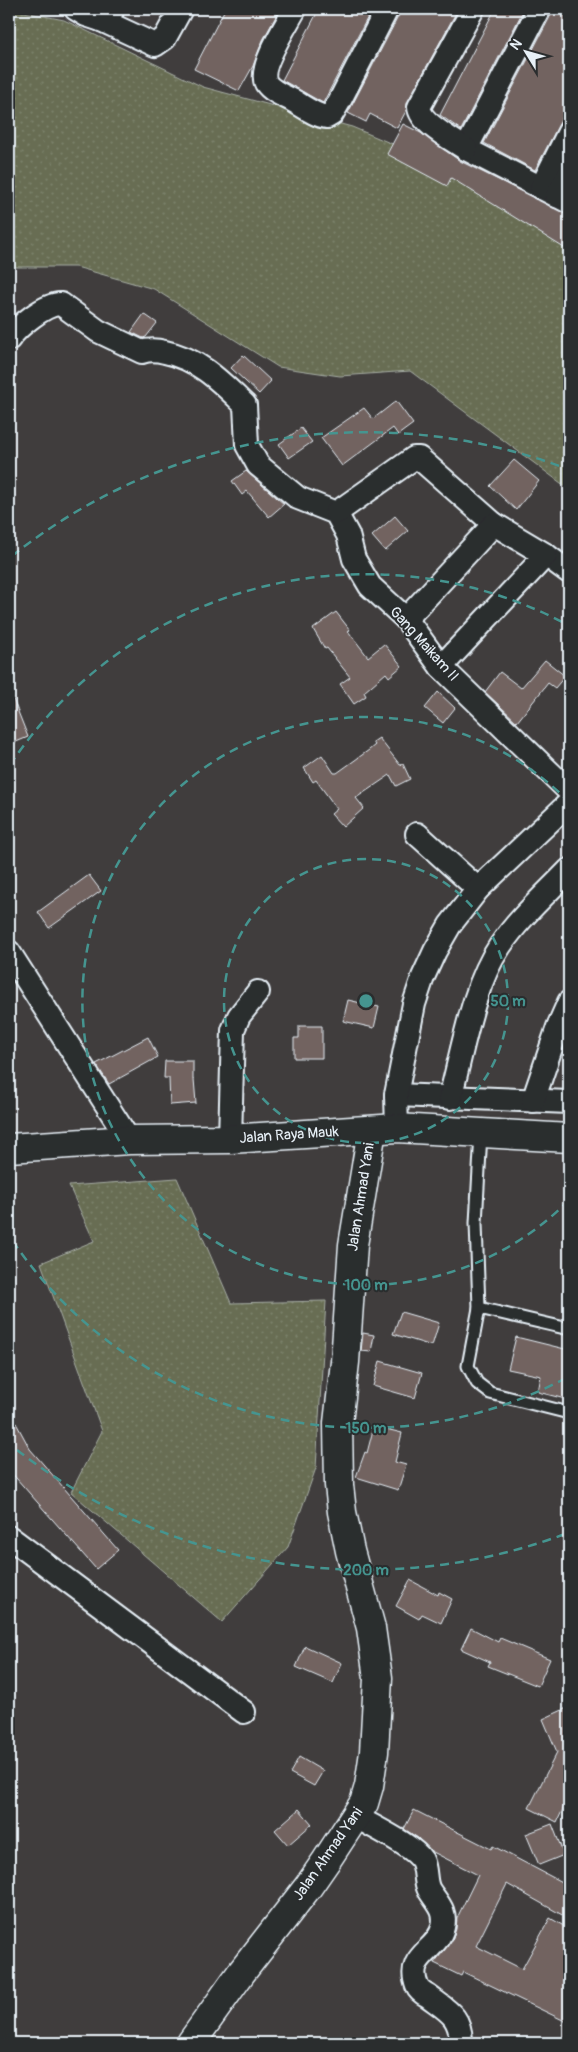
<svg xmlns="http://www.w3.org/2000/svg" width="578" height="2052" font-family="Pangolin,sans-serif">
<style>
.grass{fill:url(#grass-dots);stroke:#a8afa6}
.building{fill:#726361;stroke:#e8f1f8}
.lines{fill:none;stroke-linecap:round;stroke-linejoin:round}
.service-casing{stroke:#e8f1f8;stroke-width:15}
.minor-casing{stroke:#e8f1f8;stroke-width:26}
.tertiary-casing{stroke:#e8f1f8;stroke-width:31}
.primary-casing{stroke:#e8f1f8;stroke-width:31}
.service{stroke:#2a2d2e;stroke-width:11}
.minor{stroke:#2a2d2e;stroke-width:22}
.tertiary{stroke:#2a2d2e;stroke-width:28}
.primary{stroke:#2a2d2e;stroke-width:28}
.ring{fill:none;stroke:#459590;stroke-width:2.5;stroke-dasharray:9 6}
.labels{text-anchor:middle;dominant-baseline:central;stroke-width:4;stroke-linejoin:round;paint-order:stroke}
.street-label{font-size:15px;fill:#e8f1f8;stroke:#2a2d2e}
.centre{fill:#459590;stroke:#2a2d2e;stroke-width:2.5}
.ring-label{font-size:15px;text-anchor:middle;font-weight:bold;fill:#459590;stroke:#2a2d2e;stroke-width:4;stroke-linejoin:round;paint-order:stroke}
</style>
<defs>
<pattern id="grass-dots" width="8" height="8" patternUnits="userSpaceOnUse" patternTransform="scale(1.25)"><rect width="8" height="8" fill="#676d53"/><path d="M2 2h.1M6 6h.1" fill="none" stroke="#7d826c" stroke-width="1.8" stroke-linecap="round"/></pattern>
</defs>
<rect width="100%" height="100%" fill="#403d3d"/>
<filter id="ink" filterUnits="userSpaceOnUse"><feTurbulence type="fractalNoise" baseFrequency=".02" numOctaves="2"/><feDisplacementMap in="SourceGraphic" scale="10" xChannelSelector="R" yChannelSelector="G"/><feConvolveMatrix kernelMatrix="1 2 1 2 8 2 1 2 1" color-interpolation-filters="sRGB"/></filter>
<g filter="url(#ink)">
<g class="grass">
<path d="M 9,9 L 64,20 L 203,87 L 352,127 L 445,166 L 569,236 L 569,489 L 410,371 L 340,376 L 278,367 L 154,289 L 76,267 L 9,267 Z"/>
<path d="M 177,1178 L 231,1303 L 326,1301 L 316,1468 L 288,1547 L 222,1622 L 71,1492 L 102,1431 L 41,1263 L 94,1241 L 69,1186 Z"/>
</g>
<g class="building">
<path d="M 225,9 L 280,9 L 263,40 L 253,66 L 239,91 L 194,69 Z"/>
<path d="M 319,9 L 372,9 L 323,103 L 282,80 Z"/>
<path d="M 400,9 L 458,9 L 408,101 L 406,111 L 397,128 L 370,114 L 366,122 L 348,113 L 399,15 Z"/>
<path d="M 495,9 L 524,9 L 461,130 L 440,115 Z"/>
<path d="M 552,9 L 569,9 L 569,105 L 535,170 L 484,143 L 551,15 Z"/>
<path d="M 403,124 L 421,133 L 460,161 L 569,215 L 569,251 L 451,178 L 447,186 L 387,154 Z"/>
<path d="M 144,314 L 157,323 L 146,337 L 143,338 L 131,332 Z"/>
<path d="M 243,355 L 271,381 L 259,394 L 231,368 Z"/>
<path d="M 396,401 L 413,424 L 398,435 L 393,428 L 342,466 L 321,438 L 364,408 L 373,419 Z"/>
<path d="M 301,428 L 312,442 L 289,458 L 279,444 Z"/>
<path d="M 514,460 L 539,481 L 516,510 L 490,486 Z"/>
<path d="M 246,471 L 284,504 L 269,517 L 247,491 L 242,495 L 232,481 Z"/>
<path d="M 395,516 L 408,531 L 385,551 L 372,536 Z"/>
<path d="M 336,612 L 350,630 L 348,631 L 368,657 L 384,644 L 402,666 L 389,677 L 386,673 L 364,692 L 366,696 L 354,704 L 340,684 L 350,677 L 327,648 L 325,649 L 313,629 Z"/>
<path d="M 545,660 L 565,676 L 555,688 L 548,683 L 517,722 L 485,692 L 500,672 L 521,688 Z"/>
<path d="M 9,689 L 28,737 L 9,745 Z"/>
<path d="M 438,692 L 455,708 L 443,723 L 425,708 Z"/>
<path d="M 379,738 L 400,765 L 403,764 L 410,779 L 396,786 L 390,775 L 356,798 L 364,808 L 343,827 L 331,814 L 337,809 L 316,780 L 313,782 L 304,768 L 322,755 L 334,773 L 337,773 L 369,750 L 375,745 L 373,742 Z"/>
<path d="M 89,875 L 101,891 L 49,928 L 38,912 Z"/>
<path d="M 348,1000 L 379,1007 L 374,1028 L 343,1021 Z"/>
<path d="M 299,1026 L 322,1026 L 322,1058 L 294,1058 L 294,1038 L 299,1038 Z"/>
<path d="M 148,1037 L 158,1057 L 109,1084 L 96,1064 Z"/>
<path d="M 165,1061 L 193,1061 L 193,1079 L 194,1079 L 196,1103 L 170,1105 L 169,1078 L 164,1078 Z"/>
<path d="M 401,1312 L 439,1323 L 432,1346 L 393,1334 Z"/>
<path d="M 363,1333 L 374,1335 L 371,1352 L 361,1351 Z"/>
<path d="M 516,1337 L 569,1350 L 569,1400 L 538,1392 L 541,1376 L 508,1369 Z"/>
<path d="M 380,1361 L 422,1373 L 415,1398 L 373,1386 Z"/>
<path d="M 9,1410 L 30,1449 L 118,1550 L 96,1569 L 9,1470 Z"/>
<path d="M 374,1426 L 402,1433 L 395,1462 L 406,1465 L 398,1490 L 356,1477 L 365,1452 L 367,1453 Z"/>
<path d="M 410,1580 L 438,1595 L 439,1592 L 452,1599 L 441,1623 L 422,1614 L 419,1619 L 396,1606 Z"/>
<path d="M 471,1628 L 498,1642 L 500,1638 L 550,1659 L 538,1686 L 488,1666 L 490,1662 L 461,1649 Z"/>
<path d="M 305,1646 L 342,1663 L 333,1683 L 296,1667 Z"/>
<path d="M 569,1707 L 569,1796 L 557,1822 L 529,1808 L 557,1752 L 543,1719 Z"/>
<path d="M 299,1757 L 323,1771 L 314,1786 L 290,1773 Z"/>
<path d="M 299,1809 L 312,1824 L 288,1845 L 275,1830 Z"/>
<path d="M 414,1810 L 491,1849 L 493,1846 L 569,1886 L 569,1907 L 564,1916 L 507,1884 L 476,1946 L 522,1969 L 550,1918 L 569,1929 L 569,2023 L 463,1972 L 461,1976 L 434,1963 L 452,1940 L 456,1929 L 457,1918 L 478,1875 L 431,1851 L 418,1838 L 404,1829 Z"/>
<path d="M 552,1824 L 564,1855 L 539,1865 L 526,1834 Z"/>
</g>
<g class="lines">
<g class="service-casing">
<g id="service">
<path d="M 481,1133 L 476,1223 L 479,1308 L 468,1366 L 477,1383 L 490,1393 L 569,1413"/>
<path d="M 479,1308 L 569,1329"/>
</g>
</g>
<g class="minor-casing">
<g id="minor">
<path d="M 76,9 L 86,15 L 101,20 L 112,11"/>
<path d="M 295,9 C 287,24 258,68 266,83 C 271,91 284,96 292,100 C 303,106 315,116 327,117 L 332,114 L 339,102 L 387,9"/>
<path d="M 539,9 L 466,149 L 569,202"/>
<path d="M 101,20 L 155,45 L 165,38 L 181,9"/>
<path d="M 466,149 C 453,140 420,123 419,107 L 473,9"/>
<path d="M 541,188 L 569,132"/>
<path d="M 557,196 L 569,174"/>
<path d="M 9,339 C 17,327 46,303 61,304 L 98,331 L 142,352 C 150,349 157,350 165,352 C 199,359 221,382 245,405 L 247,445 L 258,465 L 298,498 L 336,513 L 348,535 L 354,559 L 370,586 L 406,619 L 441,667 L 569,791"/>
<path d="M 336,513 L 414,458 L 419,458 L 494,524"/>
<path d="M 546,555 L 569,572"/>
<path d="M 406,619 L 494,524 L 546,555 L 441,667"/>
<path d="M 417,834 L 478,889"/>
<path d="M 9,952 L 129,1140"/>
<path d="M 396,1095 L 569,1102"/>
<path d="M 450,1098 C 463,1050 472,987 500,946 C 519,918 545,895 569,870"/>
<path d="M 533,1101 L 558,1027 L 569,1002"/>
<path d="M 397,1128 L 396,1095 L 414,1004 L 423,977 L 435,951 L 450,925 L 478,889 L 569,803"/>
<path d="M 230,1139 L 233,1030 L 239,1016 L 258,992"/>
<path d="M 9,1537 L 244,1712"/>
<path d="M 355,1816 C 371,1826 413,1845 422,1860 C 427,1870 424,1881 429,1890 C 437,1903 447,1910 443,1927 C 437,1952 405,1955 417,1986 C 419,1991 424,1994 428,1996 C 448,2011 461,2016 461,2043"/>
</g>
</g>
<g class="tertiary-casing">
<path id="tertiary" d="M 191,2043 L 241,1973 L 308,1887 L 326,1861 L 364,1803 L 369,1786 L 374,1752 L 378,1678 L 371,1628 L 350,1551 L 342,1512 L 339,1485 L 338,1423 L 345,1362 L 353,1245 L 372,1130"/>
</g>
<g class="primary-casing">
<path id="primary" d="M 9,1148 L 129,1140 L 230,1139 L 397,1128 L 569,1138"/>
</g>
<use href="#service" class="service"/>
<use href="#minor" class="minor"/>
<use href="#tertiary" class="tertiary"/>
<use href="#primary" class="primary"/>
</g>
</g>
<g class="ring">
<circle cx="366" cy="1001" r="142"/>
<path d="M569 1200A284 284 0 1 1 569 802"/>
<path d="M566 1378A427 427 0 0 1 10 1237M10 765A427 427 0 0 1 566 624"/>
<path d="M565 1534A569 569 0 0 1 12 1446M12 556A569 569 0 0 1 565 468"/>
</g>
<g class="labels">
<g class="street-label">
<text transform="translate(424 644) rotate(48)">Gang Maikam II</text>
<text transform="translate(289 1135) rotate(-4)">Jalan Raya Mauk</text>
<text transform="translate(361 1197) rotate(-81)">Jalan Ahmad Yani</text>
<text transform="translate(328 1854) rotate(-55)">Jalan Ahmad Yani</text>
</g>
</g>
<circle cx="366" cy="1001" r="8" class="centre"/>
<g class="ring-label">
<text x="508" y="1006">50 m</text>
<text x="366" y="1290">100 m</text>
<text x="366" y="1433">150 m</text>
<text x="366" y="1575">200 m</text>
</g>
<rect width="578" height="2052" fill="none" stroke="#2a2d2e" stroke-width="30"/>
<rect x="15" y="15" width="548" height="2022" fill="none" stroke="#e8f1f8" stroke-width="2" filter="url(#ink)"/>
<g transform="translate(526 52) rotate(307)" stroke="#2a2d2e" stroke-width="4" paint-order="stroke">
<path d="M0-4L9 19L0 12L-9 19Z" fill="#e8f1f8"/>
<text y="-8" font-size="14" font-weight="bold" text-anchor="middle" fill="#e8f1f8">N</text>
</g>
</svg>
